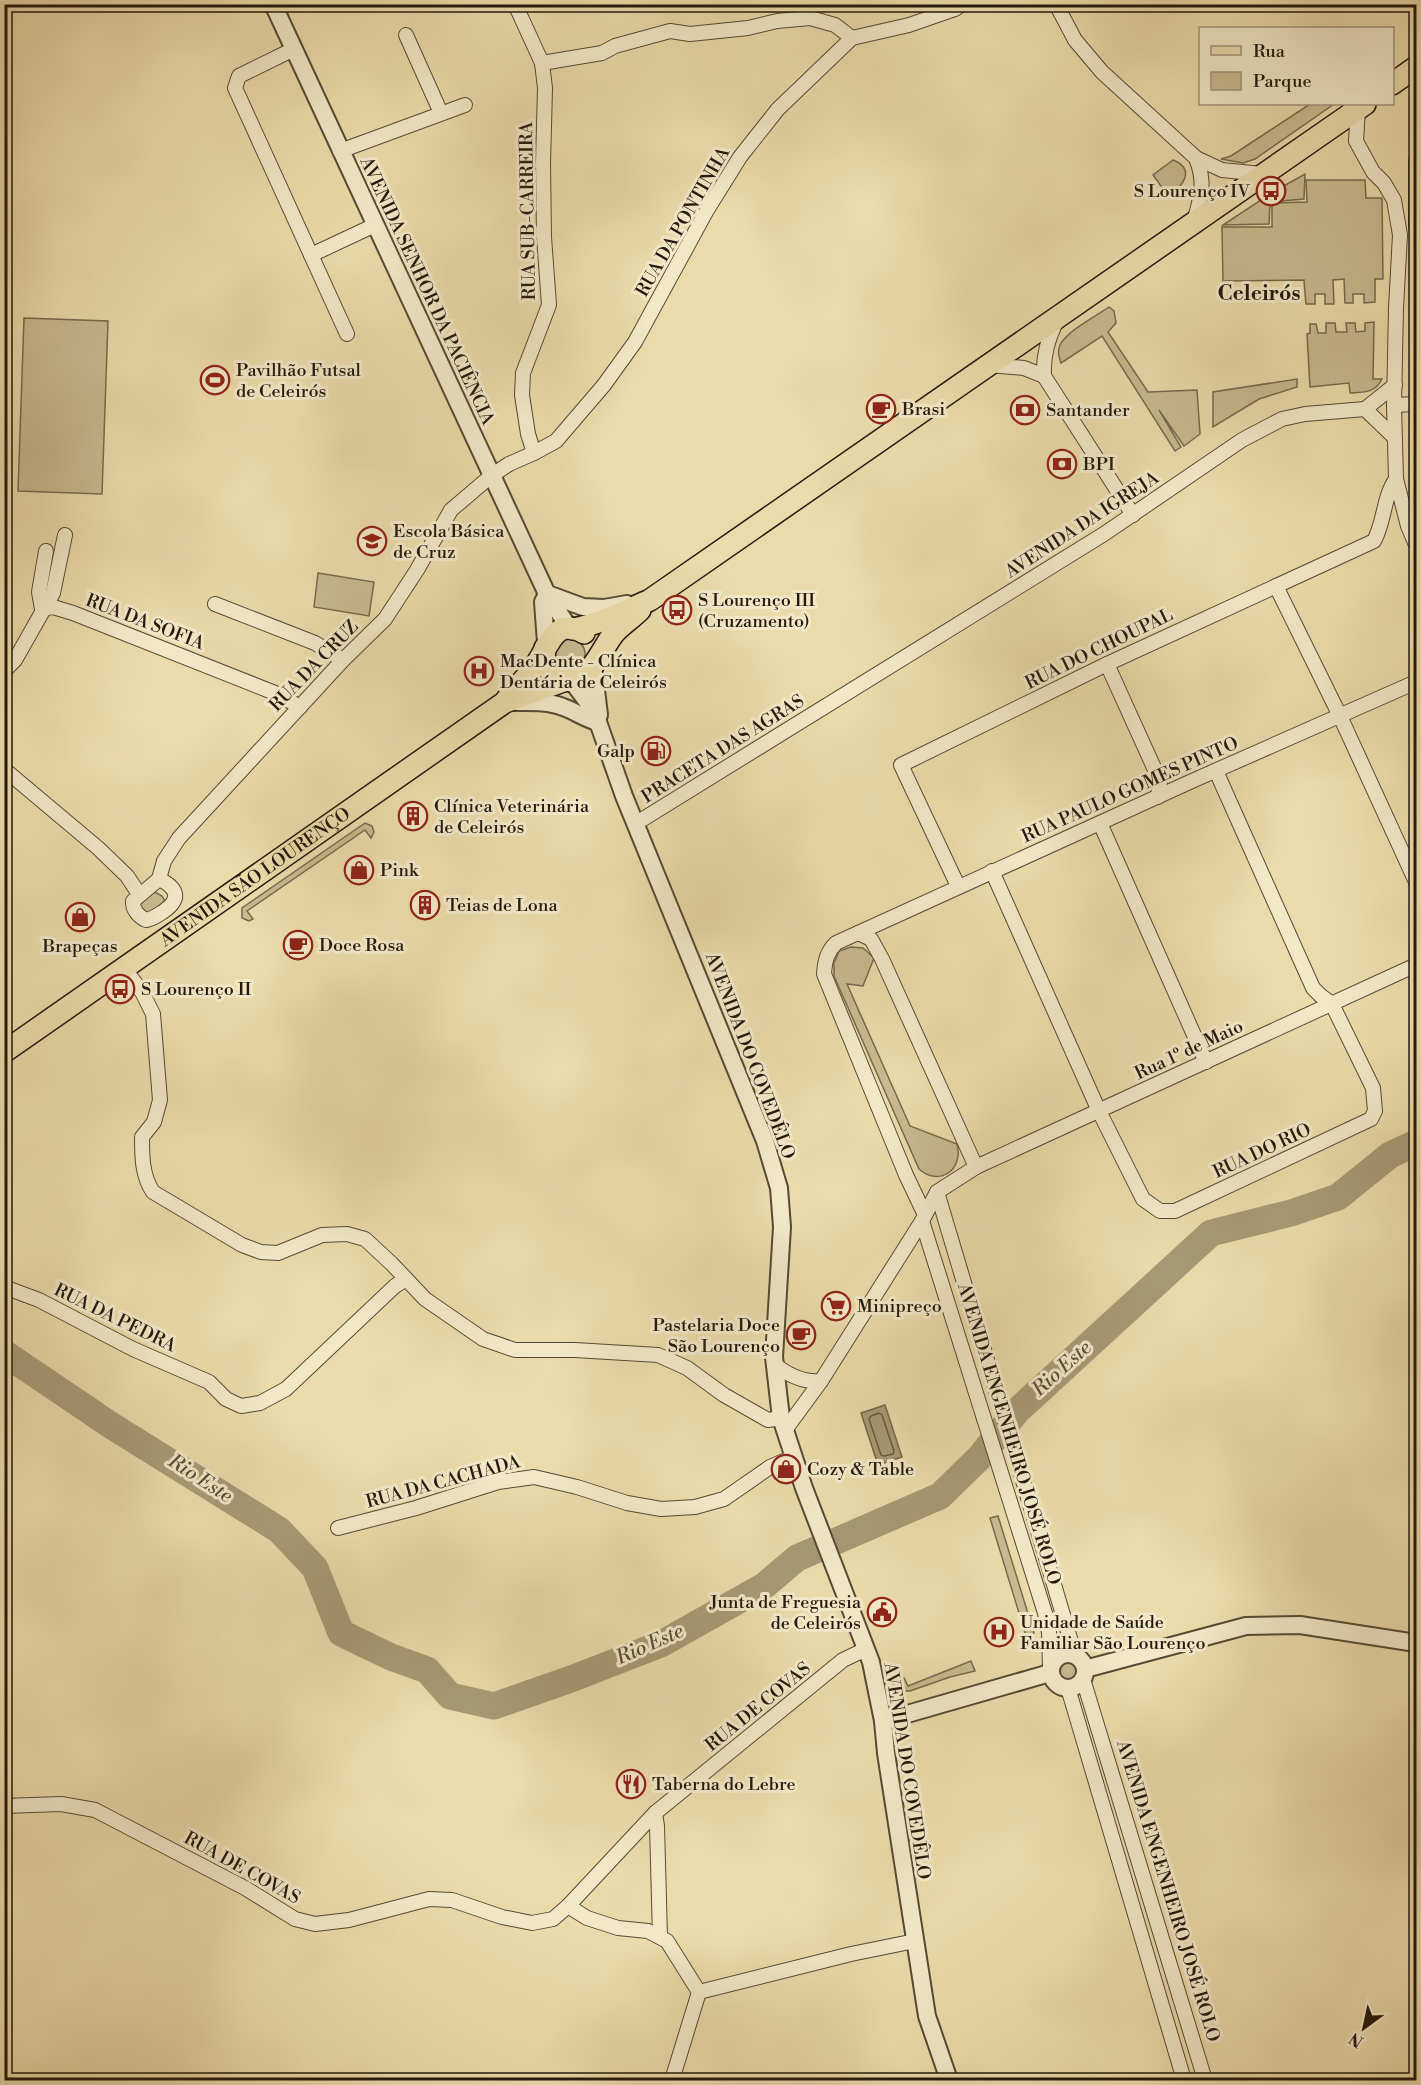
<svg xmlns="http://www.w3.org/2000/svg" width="1421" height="2085" font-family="'Libre Bodoni',serif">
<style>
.green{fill:#c9ba8f;stroke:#766a4e;stroke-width:1.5}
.water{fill:#a79975;stroke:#73664b;stroke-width:1.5}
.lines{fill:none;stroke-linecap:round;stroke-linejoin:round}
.shore{stroke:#665941;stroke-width:1.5}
.river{stroke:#a79975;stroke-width:27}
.minor-casing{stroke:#564a34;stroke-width:16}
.tertiary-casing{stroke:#564a34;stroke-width:20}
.primary-casing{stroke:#24190d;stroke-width:24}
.minor{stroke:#f2e8c8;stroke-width:14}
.tertiary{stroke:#f2e8c8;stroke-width:16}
.primary{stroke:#ebdbaa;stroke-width:21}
.labels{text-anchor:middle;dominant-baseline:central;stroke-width:6;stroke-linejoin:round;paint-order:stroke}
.poi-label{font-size:18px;fill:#24190d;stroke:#f2e8c8;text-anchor:start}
.street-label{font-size:18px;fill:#24190d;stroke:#f2e8c8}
.water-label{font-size:20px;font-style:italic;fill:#584c37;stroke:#f2e8c8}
.quarter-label{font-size:21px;font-weight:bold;fill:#24190d;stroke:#f2e8c8}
</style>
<rect width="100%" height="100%" fill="#ebdbaa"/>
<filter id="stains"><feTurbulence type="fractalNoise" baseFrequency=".00333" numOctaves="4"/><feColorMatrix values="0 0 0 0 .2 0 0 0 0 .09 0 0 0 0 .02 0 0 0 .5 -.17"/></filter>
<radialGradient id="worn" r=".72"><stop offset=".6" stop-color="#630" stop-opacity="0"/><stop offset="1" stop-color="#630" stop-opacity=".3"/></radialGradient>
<g class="green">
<path d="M 1310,104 L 1334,104 L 1255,159 L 1243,163 L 1221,159 L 1231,156 Z"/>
<path d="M 1173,160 C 1196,169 1183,187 1168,196 L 1153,175 Z"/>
<path d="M 1305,174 L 1304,199 L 1270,202 L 1269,224 L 1223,225 L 1273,192 Z"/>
<path d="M 1306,180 L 1365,180 L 1366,198 L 1382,198 L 1383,279 L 1375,279 L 1375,302 L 1364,303 L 1364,294 L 1353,294 L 1353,303 L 1345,303 L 1344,279 L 1333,280 L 1334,304 L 1325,304 L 1325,294 L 1315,294 L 1315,304 L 1306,304 L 1304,280 L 1223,281 L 1222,227 L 1272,227 L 1272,203 L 1307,202 Z"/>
<path d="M 1109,307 L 1114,311 L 1116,323 L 1108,332 L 1148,392 L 1197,390 L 1200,434 L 1184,446 L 1159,410 L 1181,447 L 1175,451 L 1102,336 L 1061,363 C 1059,357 1057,351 1060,345 C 1067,331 1096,316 1109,307 Z"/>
<path d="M 24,318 L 108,321 L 102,494 L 18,491 Z"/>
<path d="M 1374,322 L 1373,379 L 1382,379 C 1375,393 1365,392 1350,393 L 1349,383 L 1310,387 L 1307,334 L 1310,333 L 1310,324 L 1316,324 L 1318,333 L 1326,333 L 1326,323 L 1335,323 L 1336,332 L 1347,332 L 1346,323 L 1355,323 L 1356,332 L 1365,331 L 1365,323 Z"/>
<path d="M 1297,379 L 1297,387 L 1259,399 L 1213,427 L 1213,392 Z"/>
<path d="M 318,573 L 374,582 L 369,616 L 314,607 Z"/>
<circle cx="570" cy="654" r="15"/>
<path d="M 365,823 L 372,826 L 374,832 L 371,838 L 365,830 L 247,911 L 253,919 L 249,921 L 242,918 L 242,908 Z"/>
<path d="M 153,891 L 162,896 L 165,901 L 153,911 L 146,914 L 140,911 L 139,898 Z"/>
<path d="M 851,947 L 863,948 L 874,958 L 863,986 L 847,984 L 910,1126 L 957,1144 C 964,1170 939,1187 919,1169 L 834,976 L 834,963 L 839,951 Z"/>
<path d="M 998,1516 L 1034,1633 L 1026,1636 L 990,1518 Z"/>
<circle cx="1068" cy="1671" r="10"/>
<path d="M 971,1661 L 975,1671 L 950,1677 L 910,1691 L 902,1691 L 893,1685 L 894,1679 L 904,1678 L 908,1686 Z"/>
</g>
<path class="water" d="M 885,1405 L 902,1457 L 878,1465 L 861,1413 Z"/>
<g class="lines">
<path class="shore" d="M 879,1413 L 882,1415 L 894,1451 L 893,1454 L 884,1456 L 881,1455 L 869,1419 L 871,1416 Z"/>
<path class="river" d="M 4,1353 L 112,1426 L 279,1530 L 315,1568 L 341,1633 L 391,1657 L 427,1670 L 450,1696 L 494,1706 L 571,1679 L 661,1644 L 764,1586 L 797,1558 L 940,1496 L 979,1458 L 1017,1411 L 1211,1233 L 1291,1213 L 1338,1197 L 1390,1155 L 1416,1143"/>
<g class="minor-casing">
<g id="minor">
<path d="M 515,4 L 542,63 L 545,88 L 543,163 L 544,237 L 549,305 L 523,373 L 522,395 L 528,434 L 534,453"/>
<path d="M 1056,4 L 1075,40 L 1102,72 L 1196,158 L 1222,170 L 1262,174"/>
<path d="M 406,35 L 441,113"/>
<path d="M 294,49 L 239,76 L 235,88 L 347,334"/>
<path d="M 542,63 L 602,53 L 615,46 L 670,31 L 690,34 L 748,28 L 777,21 L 810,18 L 835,25 L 852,38"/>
<path d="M 1358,109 L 1356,141 L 1373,172 L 1384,183 L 1394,200 L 1400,235 L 1396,308 L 1394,405 L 1396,479 L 1408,526 L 1416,545"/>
<path d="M 340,151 L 465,105"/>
<path d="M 1416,160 L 1416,227"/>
<path d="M 1194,222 C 1201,197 1206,183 1196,158"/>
<path d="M 311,255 L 375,225"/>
<path d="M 1057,320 C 1048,339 1043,355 1044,376 L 1133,515"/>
<path d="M 988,365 L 1024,368 L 1044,376"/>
<path d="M 1394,405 L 1416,404"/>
<path d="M 1365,409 L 1395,438"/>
<path d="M 1276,586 L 1340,716 L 1416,882"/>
<path d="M 215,604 L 315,643 L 343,660"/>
<path d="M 42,609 L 53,607 L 73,613 L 275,693 L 300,707"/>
<path d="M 42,609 L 39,592 L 46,551"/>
<path d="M 1107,664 L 1160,781 L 1158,797"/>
<path d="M 4,671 L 15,660 L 53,593 L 65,535"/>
<path d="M 4,769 L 98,848 L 127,876 L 139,894"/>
<path d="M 1100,823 L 1206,1062"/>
<path d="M 635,824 L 1104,534 L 1242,440 L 1282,419 L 1305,414 L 1365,409 L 1395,385"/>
<path d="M 992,871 L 1099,1111 L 1143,1199 L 1160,1211 L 1175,1211 L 1371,1119 L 1375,1111 L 1373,1088 L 1332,1004 L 1321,996 L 1313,988 L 1216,771"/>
<path d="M 159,879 L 164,861 L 179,838 L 343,660 L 385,619 L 417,570 L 451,510 L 491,476 L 509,464 L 534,453 L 556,441 L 604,385 L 635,342 L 707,210 L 740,157 L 778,109 L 852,38 L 909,25 L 955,9 L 962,4"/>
<path d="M 159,879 C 178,888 181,899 164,911 C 158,915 153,919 146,920 C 139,917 132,909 133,901 Z"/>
<path d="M 958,886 L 901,765 L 1107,664 L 1374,541 C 1385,521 1383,497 1396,479"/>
<path d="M 858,933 L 871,939 L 882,959 L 976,1167"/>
<path d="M 124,968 L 142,992 L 153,1014 L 160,1100 L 154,1122 L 142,1137 C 142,1156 142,1176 153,1192 L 242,1245 L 261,1252 L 278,1253 L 322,1235 L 347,1234 L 365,1239 L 392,1264 L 425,1299 L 483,1339 L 515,1350 L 575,1350 L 658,1355 L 687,1368 L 724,1395 L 768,1420 L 781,1418"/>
<path d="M 937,1192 L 1072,1645 L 1077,1656"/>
<path d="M 925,1215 L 906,1175 L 824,974 C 825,960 827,952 836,943 L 1192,781 L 1416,682"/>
<path d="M 922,1221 L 1045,1613 L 1049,1632 L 1050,1668"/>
<path d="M 4,1287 L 39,1300 L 133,1349 L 209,1382 L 226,1399 L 241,1406 L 260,1403 L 286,1389 L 395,1286 L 406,1279"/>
<path d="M 774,1364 C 788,1375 803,1383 821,1381"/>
<path d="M 785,1430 L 821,1381 L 922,1221 L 937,1192 L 976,1167 L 1416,965"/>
<path d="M 338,1528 L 416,1508 L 498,1482 L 534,1477 L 577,1487 L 627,1503 L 661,1509 L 695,1507 L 724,1499 L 770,1467 L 793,1457"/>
<path d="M 1083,1679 L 1205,2080"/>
<path d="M 1068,1688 L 1184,2080"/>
<path d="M 4,1806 L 61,1804 L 95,1810 L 245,1888 L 295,1919 L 315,1924 L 349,1920 L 429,1899 L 452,1900 L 502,1917 L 532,1923 L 553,1919 L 568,1906 L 655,1813 L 843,1660 L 866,1649"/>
<path d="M 655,1813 L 657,1826 L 660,1937"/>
<path d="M 568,1906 L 587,1918 L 618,1928 L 648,1931 L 667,1941 L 699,1992"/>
<path d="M 699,1992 L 851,1954 L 915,1941"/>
<path d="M 672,2080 L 699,1992"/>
</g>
</g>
<g class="tertiary-casing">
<g id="tertiary">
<path d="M 273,4 L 547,594 L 569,628"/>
<path d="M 548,594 L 583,607 L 604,608 L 627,604"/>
<path d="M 546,643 L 543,602 L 547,594"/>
<path d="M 593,665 L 599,715"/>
<path d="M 571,680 L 589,704 L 598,722 L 624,796 L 765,1141 L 779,1188 L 782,1227 L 774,1357 L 781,1418 L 804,1488 L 871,1662 L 883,1721 L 886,1753 L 927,2016 L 949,2080"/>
<path d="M 515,702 C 531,702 548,701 563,707 C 575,711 585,719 598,722"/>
<circle cx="1068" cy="1671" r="17"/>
<path d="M 1085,1669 L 1246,1626 L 1300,1625 L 1416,1643"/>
<path d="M 883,1721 L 1050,1673"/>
</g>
</g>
<g class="primary-casing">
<g id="primary">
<path d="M 1392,84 L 1416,67"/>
<path d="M 573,629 C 600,624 625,611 650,600 L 1365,104"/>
<path d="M 545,648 C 543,659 546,670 556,676 C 587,695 600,649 615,632 C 623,624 632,618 640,610"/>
<path d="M 507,699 C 517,687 528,676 537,663 C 549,646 555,616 584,633"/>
<path id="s1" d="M 4,1052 L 505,702 L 566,680"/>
</g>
</g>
<use href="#minor" class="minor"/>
<use href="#tertiary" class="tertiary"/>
<use href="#primary" class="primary"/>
</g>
<defs>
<g id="bus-ring" transform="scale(1.5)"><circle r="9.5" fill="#f2e8c8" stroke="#8f2418" stroke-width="1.5"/><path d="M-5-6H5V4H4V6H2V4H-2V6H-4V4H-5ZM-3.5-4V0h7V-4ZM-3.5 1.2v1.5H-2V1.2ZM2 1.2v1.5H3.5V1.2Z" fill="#8f2418"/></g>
<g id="stadium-ring" transform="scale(1.5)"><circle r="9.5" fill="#f2e8c8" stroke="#8f2418" stroke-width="1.5"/><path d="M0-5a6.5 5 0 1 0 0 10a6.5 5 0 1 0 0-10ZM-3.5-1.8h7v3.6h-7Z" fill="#8f2418"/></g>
<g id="cafe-ring" transform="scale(1.5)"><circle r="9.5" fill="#f2e8c8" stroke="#8f2418" stroke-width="1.5"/><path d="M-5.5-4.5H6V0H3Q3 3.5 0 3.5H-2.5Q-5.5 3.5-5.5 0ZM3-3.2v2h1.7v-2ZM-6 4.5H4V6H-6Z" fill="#8f2418"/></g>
<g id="bank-ring" transform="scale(1.5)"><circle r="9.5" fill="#f2e8c8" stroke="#8f2418" stroke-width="1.5"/><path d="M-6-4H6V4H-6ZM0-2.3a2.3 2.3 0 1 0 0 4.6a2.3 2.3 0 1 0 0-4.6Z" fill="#8f2418"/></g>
<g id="school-ring" transform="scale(1.5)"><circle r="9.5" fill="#f2e8c8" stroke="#8f2418" stroke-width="1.5"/><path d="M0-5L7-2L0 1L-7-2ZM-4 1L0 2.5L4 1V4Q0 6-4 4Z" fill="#8f2418"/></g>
<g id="hospital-ring" transform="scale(1.5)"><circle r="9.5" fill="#f2e8c8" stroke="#8f2418" stroke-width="1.5"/><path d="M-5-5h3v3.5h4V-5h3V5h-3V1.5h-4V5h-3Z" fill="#8f2418"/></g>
<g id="fuel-ring" transform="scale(1.5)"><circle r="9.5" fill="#f2e8c8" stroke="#8f2418" stroke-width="1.5"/><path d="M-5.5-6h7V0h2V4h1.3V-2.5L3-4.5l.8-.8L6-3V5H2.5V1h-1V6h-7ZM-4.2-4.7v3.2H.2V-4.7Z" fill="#8f2418"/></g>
<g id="building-ring" transform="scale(1.5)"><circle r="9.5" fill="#f2e8c8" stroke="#8f2418" stroke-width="1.5"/><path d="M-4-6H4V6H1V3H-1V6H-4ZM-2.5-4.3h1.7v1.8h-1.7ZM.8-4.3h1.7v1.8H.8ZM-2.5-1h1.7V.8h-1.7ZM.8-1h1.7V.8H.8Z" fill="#8f2418"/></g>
<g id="shop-ring" transform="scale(1.5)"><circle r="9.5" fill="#f2e8c8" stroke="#8f2418" stroke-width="1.5"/><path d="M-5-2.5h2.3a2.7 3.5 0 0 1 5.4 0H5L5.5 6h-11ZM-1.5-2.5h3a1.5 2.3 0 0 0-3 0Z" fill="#8f2418"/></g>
<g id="supermarket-ring" transform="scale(1.5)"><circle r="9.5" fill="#f2e8c8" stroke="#8f2418" stroke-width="1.5"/><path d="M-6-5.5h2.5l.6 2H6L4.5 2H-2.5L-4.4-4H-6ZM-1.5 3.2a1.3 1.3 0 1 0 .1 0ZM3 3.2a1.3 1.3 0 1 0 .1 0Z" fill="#8f2418"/></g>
<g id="civic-ring" transform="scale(1.5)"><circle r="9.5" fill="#f2e8c8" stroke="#8f2418" stroke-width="1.5"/><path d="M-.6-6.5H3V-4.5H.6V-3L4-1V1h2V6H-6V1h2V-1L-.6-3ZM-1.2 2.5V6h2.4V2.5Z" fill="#8f2418"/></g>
<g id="restaurant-ring" transform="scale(1.5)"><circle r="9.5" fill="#f2e8c8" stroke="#8f2418" stroke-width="1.5"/><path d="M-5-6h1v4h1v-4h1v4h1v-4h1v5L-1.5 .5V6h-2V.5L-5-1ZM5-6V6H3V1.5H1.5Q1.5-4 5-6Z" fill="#8f2418"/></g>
</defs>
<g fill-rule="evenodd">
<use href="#bus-ring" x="1271" y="191"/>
<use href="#stadium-ring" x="215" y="380"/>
<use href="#cafe-ring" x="881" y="409"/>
<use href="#bank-ring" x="1025" y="410"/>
<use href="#bank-ring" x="1062" y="464"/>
<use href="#school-ring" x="372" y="541"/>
<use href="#bus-ring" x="677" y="610"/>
<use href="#hospital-ring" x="479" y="671"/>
<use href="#fuel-ring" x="656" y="751"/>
<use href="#building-ring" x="413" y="816"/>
<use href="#shop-ring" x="359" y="870"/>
<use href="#building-ring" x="425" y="905"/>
<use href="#shop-ring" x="80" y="917"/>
<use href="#cafe-ring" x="298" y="945"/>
<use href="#bus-ring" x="120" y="989"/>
<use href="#supermarket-ring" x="836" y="1306"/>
<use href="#cafe-ring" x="801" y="1335"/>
<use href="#shop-ring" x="786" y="1469"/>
<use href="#civic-ring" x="882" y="1612"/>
<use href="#hospital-ring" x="999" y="1632"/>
<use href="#restaurant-ring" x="631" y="1784"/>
</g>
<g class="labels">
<g class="poi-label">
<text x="1250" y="191" text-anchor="end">S Lourenço IV</text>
<text x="236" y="370">Pavilhão Futsal<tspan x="236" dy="21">de Celeirós</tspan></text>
<text x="902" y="409">Brasi</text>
<text x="1046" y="410">Santander</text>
<text x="1083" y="464">BPI</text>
<text x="393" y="531">Escola Básica<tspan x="393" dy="21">de Cruz</tspan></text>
<text x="698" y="600">S Lourenço III<tspan x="698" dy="21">(Cruzamento)</tspan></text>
<text x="500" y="661">MacDente - Clínica<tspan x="500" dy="21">Dentária de Celeirós</tspan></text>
<text x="635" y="751" text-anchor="end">Galp</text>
<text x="434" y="806">Clínica Veterinária<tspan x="434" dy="21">de Celeirós</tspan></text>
<text x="380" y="870">Pink</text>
<text x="446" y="905">Teias de Lona</text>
<text x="319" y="945">Doce Rosa</text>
<text x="80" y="946" text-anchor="middle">Brapeças</text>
<text x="141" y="989">S Lourenço II</text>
<text x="857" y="1306">Minipreço</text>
<text x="780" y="1325" text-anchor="end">Pastelaria Doce<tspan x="780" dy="21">São Lourenço</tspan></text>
<text x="807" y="1469">Cozy &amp; Table</text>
<text x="861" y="1602" text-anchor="end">Junta de Freguesia<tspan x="861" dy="21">de Celeirós</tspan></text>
<text x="1020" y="1622">Unidade de Saúde<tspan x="1020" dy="21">Familiar São Lourenço</tspan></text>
<text x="652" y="1784">Taberna do Lebre</text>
</g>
<g class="street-label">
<text transform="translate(528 211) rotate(-91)">RUA SUB-CARREIRA</text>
<text transform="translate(683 222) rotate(-60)">RUA DA PONTINHA</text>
<text transform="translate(427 291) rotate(65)">AVENIDA SENHOR DA PACIÊNCIA</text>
<text transform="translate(1082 525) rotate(-33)">AVENIDA DA IGREJA</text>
<text transform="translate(145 622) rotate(21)">RUA DA SOFIA</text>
<text transform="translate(1099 649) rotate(-26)">RUA DO CHOUPAL</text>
<text transform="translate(314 666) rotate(-46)">RUA DA CRUZ</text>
<text transform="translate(723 749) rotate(-32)">PRACETA DAS AGRAS</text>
<text transform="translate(1130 790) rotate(-24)">RUA PAULO GOMES PINTO</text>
<text stroke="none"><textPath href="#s1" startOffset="306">AVENIDA SÃO LOURENÇO</textPath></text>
<text transform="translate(1189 1050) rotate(-25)">Rua 1º de Maio</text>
<text transform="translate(750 1056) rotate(69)">AVENIDA DO COVEDÊLO</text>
<text transform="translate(1262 1151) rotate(-25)">RUA DO RIO</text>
<text transform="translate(115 1318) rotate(26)">RUA DA PEDRA</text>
<text transform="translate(1009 1434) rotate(73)">AVENIDA ENGENHEIRO JOSÉ ROLO</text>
<text transform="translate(443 1482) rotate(-15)">RUA DA CACHADA</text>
<text transform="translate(758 1707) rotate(-39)">RUA DE COVAS</text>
<text transform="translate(907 1771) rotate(81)">AVENIDA DO COVEDÊLO</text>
<text transform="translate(242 1868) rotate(29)">RUA DE COVAS</text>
<text transform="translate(1168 1891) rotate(73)">AVENIDA ENGENHEIRO JOSÉ ROLO</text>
</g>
<g class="water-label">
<text transform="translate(1062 1369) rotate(-42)">Rio Este</text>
<text transform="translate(200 1479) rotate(33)">Rio Este</text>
<text transform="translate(650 1645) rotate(-24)">Rio Este</text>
</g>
<g class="quarter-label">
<text x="1259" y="294">Celeirós</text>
</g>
</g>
<rect width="1421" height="2085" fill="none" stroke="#ebdbaa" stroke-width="24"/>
<rect x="6" y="6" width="1409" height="2073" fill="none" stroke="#24190d" stroke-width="3"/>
<rect x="12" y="12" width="1397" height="2061" fill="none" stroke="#24190d" stroke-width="1.5"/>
<rect x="1199" y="27" width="195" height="78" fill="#f2e8c8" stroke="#a0957d" stroke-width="1.5"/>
<rect x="1211" y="46" width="30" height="9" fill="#ebdbaa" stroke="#a0957d" stroke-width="1.5"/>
<text x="1253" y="57" font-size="18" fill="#24190d">Rua</text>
<rect x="1211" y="72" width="30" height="18" fill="#c9ba8f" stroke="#a0957d" stroke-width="1.5"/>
<text x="1253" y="87" font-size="18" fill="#24190d">Parque</text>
<g transform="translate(1364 2028) rotate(213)" stroke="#f2e8c8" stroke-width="4.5" paint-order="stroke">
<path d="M0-4.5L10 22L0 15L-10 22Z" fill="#24190d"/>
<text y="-9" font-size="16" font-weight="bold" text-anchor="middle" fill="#24190d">N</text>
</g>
<rect width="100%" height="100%" filter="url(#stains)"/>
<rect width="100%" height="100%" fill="url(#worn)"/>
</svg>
